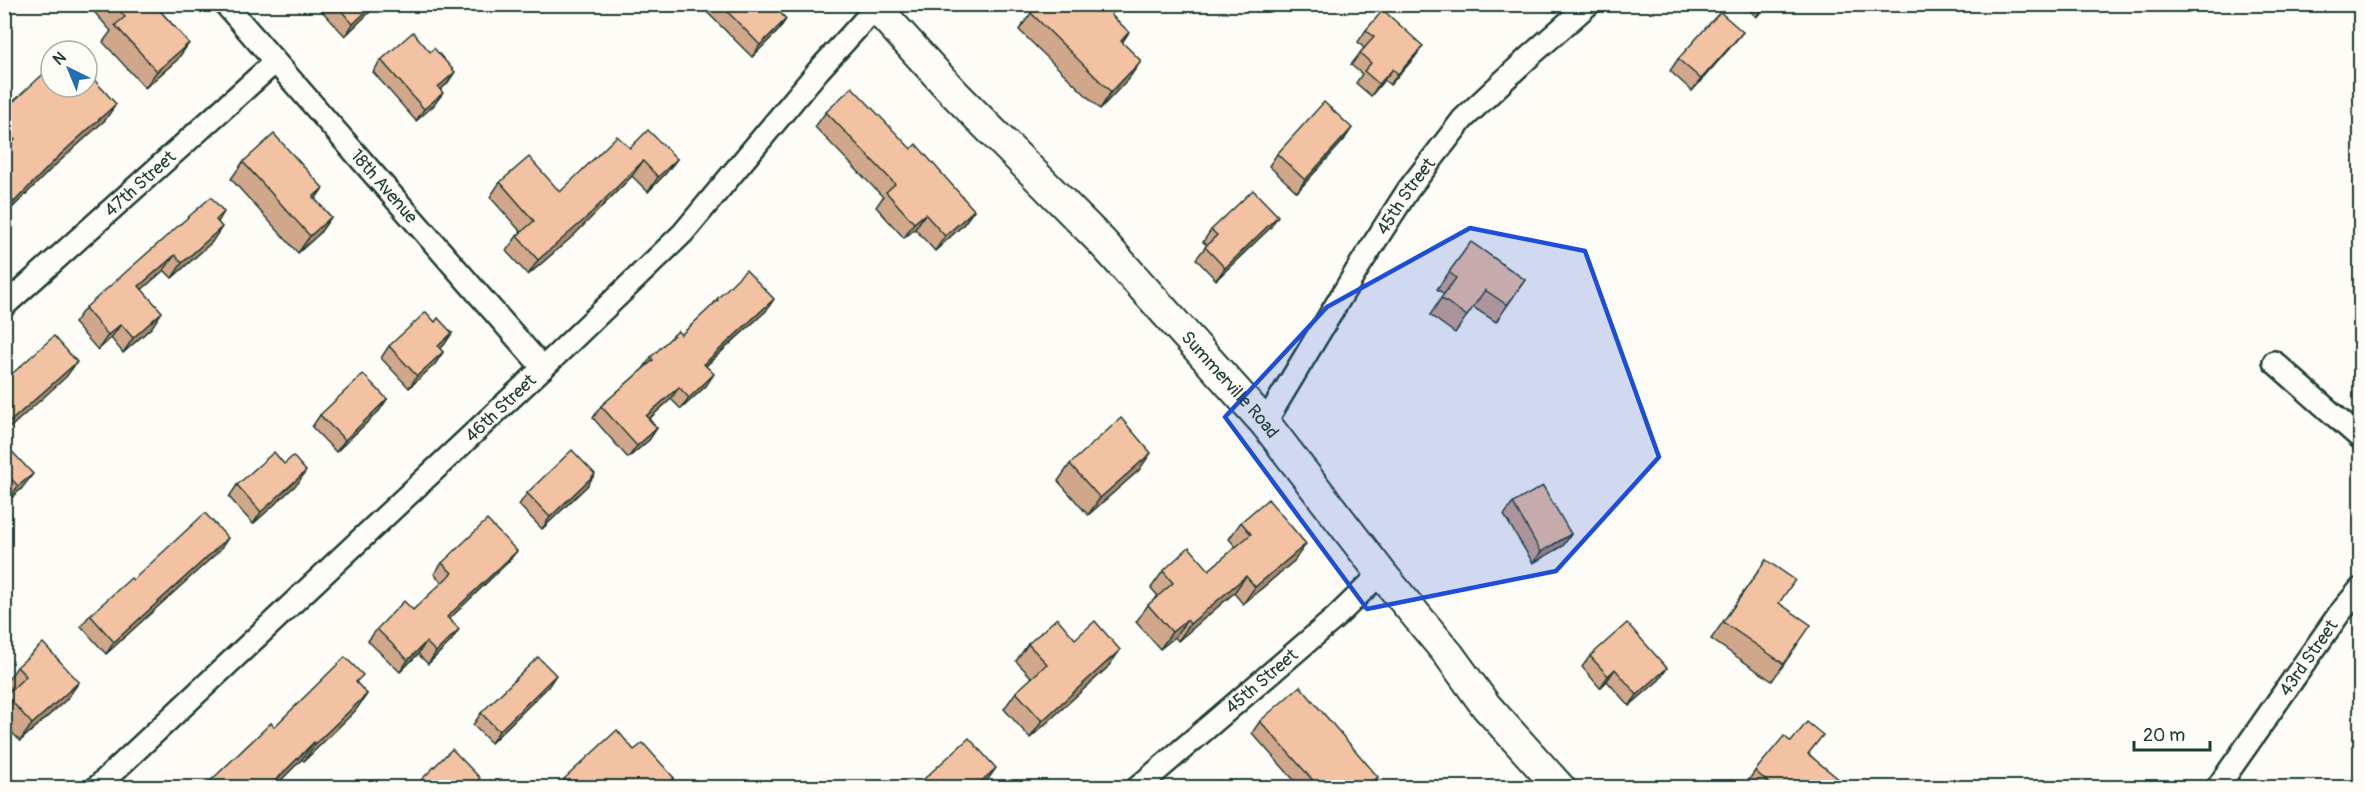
<svg xmlns="http://www.w3.org/2000/svg" width="2365" height="792" font-family="Pangolin,sans-serif">
<style>
.lines{fill:none;stroke-linecap:round;stroke-linejoin:round}
.minor-casing{stroke:#1f3d34;stroke-width:26}
.secondary-casing{stroke:#1f3d34;stroke-width:34}
.minor{stroke:#fdfcf7;stroke-width:21}
.secondary{stroke:#fdfcf7;stroke-width:30}
.wall{fill:#d0a78b;stroke:#1f3d34;stroke-width:1.5}
.shaded-wall{fill:#a98871;stroke:#1f3d34;stroke-width:1.5}
.building{fill:#f2c2a2;stroke:#1f3d34;stroke-width:1.5}
.marked{fill:#1d4ed8;fill-opacity:0.2;stroke:#1d4ed8;stroke-width:4.5;stroke-linejoin:round}
.labels{text-anchor:middle;dominant-baseline:central;stroke-width:5;stroke-linejoin:round;paint-order:stroke}
.street-label{font-size:18px;fill:#1f3d34;stroke:#fdfcf7}
</style>
<rect width="100%" height="100%" fill="#fdfcf7"/>
<filter id="ink" filterUnits="userSpaceOnUse"><feTurbulence type="fractalNoise" baseFrequency=".0167" numOctaves="2"/><feDisplacementMap in="SourceGraphic" scale="12" xChannelSelector="R" yChannelSelector="G"/><feConvolveMatrix kernelMatrix="1 2 1 2 8 2 1 2 1" color-interpolation-filters="sRGB"/></filter>
<g filter="url(#ink)">
<g class="lines">
<g class="minor-casing">
<g id="minor">
<path id="s1" d="M 225,4 L 543,368"/>
<path id="s2" d="M 4,306 L 275,62"/>
<path d="M 2274,362 L 2360,438"/>
<path id="s3" d="M 1265,423 L 1360,265 L 1408,190 L 1463,119 L 1530,56 L 1589,4"/>
<path id="s4" d="M 96,788 L 543,368 L 683,233 L 818,71 L 879,4"/>
<path id="s5" d="M 1137,788 L 1335,618 L 1381,573"/>
<path id="s6" d="M 2217,788 L 2339,614 L 2360,589"/>
</g>
</g>
<g class="secondary-casing">
<g id="secondary">
<path id="s7" d="M 873,4 L 954,93 L 1101,241 L 1265,423 L 1381,573 L 1449,655 L 1486,706 L 1560,788"/>
</g>
</g>
<use href="#minor" class="minor"/>
<use href="#secondary" class="secondary"/>
</g>
<g class="wall">
<path d="M 88,4 L 154,4 L 189,43 L 177,60 L 145,88 L 103,42 L 111,31 L 88,5 Z"/>
<path d="M 323,4 L 378,4 L 345,36 L 320,9 Z"/>
<path d="M 705,4 L 772,4 L 786,19 L 778,31 L 752,57 L 703,8 Z"/>
<path d="M 1744,4 L 1770,4 L 1756,17 Z"/>
<path d="M 1031,13 L 1111,15 L 1129,32 L 1122,43 L 1141,61 L 1129,78 L 1100,109 L 1019,30 Z"/>
<path d="M 1366,30 L 1415,57 L 1390,85 L 1384,80 L 1371,96 L 1356,83 L 1362,74 L 1351,65 L 1364,48 L 1358,42 Z"/>
<path d="M 1734,43 L 1692,91 L 1670,71 L 1678,59 Z"/>
<path d="M 381,60 L 447,84 L 440,90 L 434,105 L 416,121 L 373,72 Z"/>
<path d="M 116,104 L 105,120 L 51,169 L 4,216 L 4,110 Z"/>
<path d="M 826,112 L 911,149 L 974,210 L 963,225 L 935,251 L 915,229 L 904,238 L 876,207 L 883,197 L 815,127 Z"/>
<path d="M 1344,140 L 1297,192 L 1269,166 L 1277,154 Z"/>
<path d="M 630,148 L 677,159 L 666,173 L 648,192 L 632,176 L 574,235 L 528,275 L 506,251 L 517,236 L 521,232 L 490,197 L 500,182 L 560,192 Z"/>
<path d="M 243,162 L 323,188 L 315,199 L 331,217 L 319,234 L 298,253 L 231,179 Z"/>
<path d="M 224,212 L 218,222 L 212,242 L 172,278 L 164,270 L 142,289 L 152,327 L 123,353 L 111,338 L 98,350 L 74,323 L 85,308 Z"/>
<path d="M 1270,228 L 1216,280 L 1196,259 L 1207,245 L 1203,242 L 1211,230 Z"/>
<path d="M 1471,242 L 1525,280 L 1496,322 L 1473,307 L 1455,333 L 1430,315 L 1444,294 L 1437,289 Z"/>
<path d="M 717,299 L 766,311 L 706,366 L 706,386 L 681,409 L 671,399 L 649,419 L 657,428 L 649,440 L 628,458 L 593,418 L 601,406 L 643,369 L 651,357 L 681,335 L 711,307 Z"/>
<path d="M 452,333 L 444,345 L 440,349 L 443,352 L 435,364 L 409,388 L 381,358 L 389,346 Z"/>
<path d="M 387,399 L 379,411 L 336,452 L 312,427 L 320,415 Z"/>
<path d="M 4,443 L 22,488 L 8,501 L 4,498 Z"/>
<path d="M 1070,464 L 1139,470 L 1088,515 L 1058,481 Z"/>
<path d="M 298,483 L 253,524 L 229,497 L 237,485 Z"/>
<path d="M 587,486 L 542,529 L 519,505 L 527,493 Z"/>
<path d="M 1513,503 L 1571,534 L 1563,546 L 1533,563 L 1504,515 Z"/>
<path d="M 1241,522 L 1294,561 L 1243,604 L 1234,593 L 1178,641 L 1175,637 L 1160,649 L 1136,622 L 1148,605 L 1158,596 L 1151,588 L 1163,571 L 1209,570 L 1236,547 L 1229,539 Z"/>
<path d="M 220,550 L 106,654 L 81,626 L 90,615 L 133,580 Z"/>
<path d="M 1766,560 L 1779,603 L 1784,664 L 1772,681 L 1711,639 Z"/>
<path d="M 508,562 L 449,619 L 459,629 L 451,641 L 428,664 L 418,654 L 400,672 L 368,641 L 377,629 L 413,610 L 442,583 L 434,574 L 442,563 Z"/>
<path d="M 1075,639 L 1120,650 L 1108,667 L 1030,738 L 1004,709 L 1016,692 L 1032,678 L 1016,661 L 1028,644 Z"/>
<path d="M 1590,656 L 1667,668 L 1659,680 L 1629,706 L 1607,681 L 1600,688 L 1582,667 Z"/>
<path d="M 17,667 L 79,682 L 67,699 L 20,741 L 4,724 L 4,696 L 11,690 L 5,684 Z"/>
<path d="M 357,684 L 367,694 L 355,711 L 304,761 L 302,759 L 273,788 L 203,788 L 274,727 Z"/>
<path d="M 548,687 L 491,743 L 473,725 L 481,713 Z"/>
<path d="M 1260,721 L 1371,788 L 1301,788 L 1252,733 Z"/>
<path d="M 634,750 L 674,778 L 667,788 L 558,788 L 564,779 Z"/>
<path d="M 1809,754 L 1844,788 L 1743,788 L 1755,771 Z"/>
</g>
<g class="shaded-wall">
<path d="M 374,4 L 378,4 L 345,36 L 353,24 Z"/>
<path d="M 1765,4 L 1770,4 L 1756,17 Z"/>
<path d="M 786,19 L 778,31 L 752,57 L 760,45 Z"/>
<path d="M 1743,32 L 1734,43 L 1692,91 L 1701,79 Z"/>
<path d="M 189,43 L 177,60 L 145,88 L 157,71 Z"/>
<path d="M 1423,46 L 1415,57 L 1390,85 L 1398,74 Z"/>
<path d="M 1141,61 L 1129,78 L 1100,109 L 1111,92 Z"/>
<path d="M 1393,69 L 1384,80 L 1371,96 L 1379,84 Z"/>
<path d="M 455,72 L 447,84 L 429,99 L 438,87 Z"/>
<path d="M 443,93 L 434,105 L 416,121 L 424,109 Z"/>
<path d="M 116,104 L 105,120 L 51,169 L 4,216 L 14,202 L 62,153 Z"/>
<path d="M 1352,128 L 1344,140 L 1297,192 L 1305,180 Z"/>
<path d="M 677,159 L 666,173 L 648,192 L 658,177 Z"/>
<path d="M 643,161 L 632,176 L 574,235 L 528,275 L 538,260 Z"/>
<path d="M 323,188 L 311,205 L 313,197 Z"/>
<path d="M 974,210 L 963,225 L 935,251 L 945,236 Z"/>
<path d="M 925,214 L 915,229 L 904,238 L 914,223 Z"/>
<path d="M 1278,216 L 1270,228 L 1216,280 L 1225,268 Z"/>
<path d="M 331,217 L 319,234 L 298,253 L 310,236 Z"/>
<path d="M 222,227 L 212,242 L 172,278 L 182,263 Z"/>
<path d="M 175,255 L 164,270 L 129,301 L 139,286 Z"/>
<path d="M 774,299 L 766,311 L 695,375 L 704,364 Z"/>
<path d="M 162,312 L 152,327 L 123,353 L 133,338 Z"/>
<path d="M 121,324 L 111,338 L 98,350 L 108,335 Z"/>
<path d="M 452,333 L 444,345 L 429,358 L 438,346 Z"/>
<path d="M 443,352 L 435,364 L 409,388 L 417,376 Z"/>
<path d="M 77,362 L 66,377 L 4,433 L 4,427 Z"/>
<path d="M 714,374 L 706,386 L 681,409 L 689,398 Z"/>
<path d="M 679,387 L 671,399 L 638,428 L 646,416 Z"/>
<path d="M 387,399 L 379,411 L 336,452 L 345,440 Z"/>
<path d="M 657,428 L 649,440 L 628,458 L 637,446 Z"/>
<path d="M 1151,453 L 1139,470 L 1088,515 L 1100,498 Z"/>
<path d="M 306,471 L 298,483 L 253,524 L 261,512 Z"/>
<path d="M 33,474 L 22,488 L 8,501 L 18,486 Z"/>
<path d="M 595,474 L 587,486 L 542,529 L 550,517 Z"/>
<path d="M 1571,534 L 1563,546 L 1533,563 L 1541,552 Z"/>
<path d="M 228,538 L 220,550 L 106,654 L 114,642 Z"/>
<path d="M 1306,544 L 1294,561 L 1243,604 L 1255,587 Z"/>
<path d="M 517,551 L 508,562 L 439,629 L 447,617 Z"/>
<path d="M 1246,576 L 1234,593 L 1178,641 L 1190,624 Z"/>
<path d="M 1187,620 L 1175,637 L 1160,649 L 1172,632 Z"/>
<path d="M 459,629 L 451,641 L 428,664 L 436,652 Z"/>
<path d="M 426,642 L 418,654 L 400,672 L 408,660 Z"/>
<path d="M 1120,650 L 1108,667 L 1030,738 L 1042,721 Z"/>
<path d="M 1667,668 L 1659,680 L 1629,706 L 1637,695 Z"/>
<path d="M 1615,669 L 1607,681 L 1600,688 L 1608,676 Z"/>
<path d="M 556,675 L 548,687 L 491,743 L 499,731 Z"/>
<path d="M 79,682 L 67,699 L 20,741 L 32,724 Z"/>
<path d="M 367,694 L 355,711 L 304,761 L 315,744 Z"/>
<path d="M 314,742 L 302,759 L 273,788 L 268,788 Z"/>
<path d="M 996,768 L 984,785 L 981,788 L 974,788 Z"/>
<path d="M 1378,777 L 1371,788 L 1366,788 Z"/>
<path d="M 674,778 L 667,788 L 663,788 Z"/>
</g>
<g class="building">
<path d="M 114,4 L 154,4 L 189,43 L 157,71 L 115,25 L 125,17 Z"/>
<path d="M 335,4 L 374,4 L 353,24 Z"/>
<path d="M 720,4 L 772,4 L 786,19 L 760,45 Z"/>
<path d="M 1040,4 L 1105,4 L 1113,13 L 1111,15 L 1129,32 L 1121,41 L 1141,61 L 1111,92 L 1031,13 Z"/>
<path d="M 1383,10 L 1423,46 L 1398,74 L 1393,69 L 1379,84 L 1364,71 L 1371,63 L 1360,53 L 1374,37 L 1366,30 Z"/>
<path d="M 1720,12 L 1743,32 L 1701,79 L 1678,59 Z"/>
<path d="M 413,32 L 430,52 L 434,48 L 455,72 L 438,87 L 443,93 L 424,109 L 381,60 Z"/>
<path d="M 51,67 L 51,87 L 87,87 L 87,72 L 116,104 L 62,153 L 14,202 L 8,196 L 4,199 L 4,149 L 15,140 L 4,129 L 4,110 Z"/>
<path d="M 852,87 L 911,149 L 916,144 L 974,210 L 945,236 L 925,214 L 914,223 L 886,192 L 895,184 L 826,112 Z"/>
<path d="M 1324,102 L 1352,128 L 1305,180 L 1277,154 Z"/>
<path d="M 648,130 L 677,159 L 658,177 L 643,161 L 584,220 L 538,260 L 517,236 L 534,221 L 500,182 L 529,157 L 560,192 L 617,136 L 630,148 Z"/>
<path d="M 274,134 L 323,188 L 313,197 L 331,217 L 310,236 L 243,162 Z"/>
<path d="M 1253,190 L 1278,216 L 1225,268 L 1205,247 L 1217,235 L 1211,230 Z"/>
<path d="M 211,197 L 224,212 L 216,220 L 222,227 L 182,263 L 175,255 L 139,286 L 162,312 L 133,338 L 121,324 L 108,335 L 85,308 Z"/>
<path d="M 1471,242 L 1525,280 L 1507,305 L 1485,290 L 1467,316 L 1441,298 L 1456,278 L 1449,272 Z"/>
<path d="M 746,270 L 774,299 L 704,364 L 714,374 L 689,398 L 679,387 L 646,416 L 657,428 L 637,446 L 601,406 L 653,360 L 651,357 L 678,331 L 681,335 L 718,300 L 717,299 Z"/>
<path d="M 426,312 L 435,322 L 438,318 L 452,333 L 438,346 L 443,352 L 417,376 L 389,346 Z"/>
<path d="M 54,336 L 77,362 L 4,427 L 4,396 L 8,393 L 4,389 L 4,381 Z"/>
<path d="M 363,374 L 387,399 L 345,440 L 320,415 Z"/>
<path d="M 1121,418 L 1151,453 L 1100,498 L 1070,464 Z"/>
<path d="M 4,443 L 33,474 L 18,486 L 4,471 Z"/>
<path d="M 572,450 L 595,474 L 550,517 L 527,493 Z"/>
<path d="M 274,452 L 284,464 L 293,456 L 306,471 L 261,512 L 237,485 Z"/>
<path d="M 1543,486 L 1571,534 L 1541,552 L 1513,503 Z"/>
<path d="M 1268,499 L 1306,544 L 1255,587 L 1246,576 L 1190,624 L 1187,620 L 1172,632 L 1148,605 L 1173,583 L 1163,571 L 1189,547 L 1209,570 L 1251,534 L 1241,522 Z"/>
<path d="M 205,513 L 228,538 L 114,642 L 90,615 L 131,578 L 133,580 Z"/>
<path d="M 487,520 L 517,551 L 447,617 L 459,629 L 436,652 L 426,642 L 408,660 L 377,629 L 404,601 L 413,610 L 452,573 L 442,563 Z"/>
<path d="M 1766,560 L 1795,580 L 1779,603 L 1811,625 L 1784,664 L 1723,622 Z"/>
<path d="M 1057,618 L 1075,639 L 1095,621 L 1120,650 L 1042,721 L 1016,692 L 1047,664 L 1028,644 Z"/>
<path d="M 1627,623 L 1667,668 L 1637,695 L 1615,669 L 1608,676 L 1590,656 Z"/>
<path d="M 43,643 L 79,682 L 32,724 L 6,695 L 26,676 L 17,667 Z"/>
<path d="M 345,657 L 363,675 L 356,682 L 367,694 L 315,744 L 314,742 L 268,788 L 203,788 L 271,723 L 274,727 Z"/>
<path d="M 538,657 L 556,675 L 499,731 L 481,713 Z"/>
<path d="M 1300,686 L 1378,777 L 1366,788 L 1334,788 L 1327,780 L 1319,787 L 1260,721 Z"/>
<path d="M 1807,722 L 1823,735 L 1808,754 L 1846,785 L 1844,788 L 1775,788 L 1755,771 L 1784,736 L 1791,742 Z"/>
<path d="M 617,730 L 634,750 L 643,743 L 674,778 L 663,788 L 572,788 L 564,779 Z"/>
<path d="M 969,738 L 996,768 L 974,788 L 914,788 Z"/>
<path d="M 452,749 L 480,778 L 471,788 L 420,788 L 417,784 Z"/>
</g>
</g>
<path class="marked" d="M 1470,228 L 1585,251 L 1659,457 L 1556,571 L 1367,609 L 1225,417 L 1327,307 Z"/>
<g class="labels">
<g class="street-label">
<text stroke="none"><textPath href="#s2" startOffset="183">47th Street</textPath></text>
<text stroke="none"><textPath href="#s1" startOffset="242">18th Avenue</textPath></text>
<text stroke="none"><textPath href="#s3" startOffset="267">45th Street</textPath></text>
<text stroke="none"><textPath href="#s7" startOffset="522">Summerville Road</textPath></text>
<text stroke="none"><textPath href="#s4" startOffset="555">46th Street</textPath></text>
<text stroke="none"><textPath href="#s6" startOffset="159">43rd Street</textPath></text>
<text stroke="none"><textPath href="#s5" startOffset="164">45th Street</textPath></text>
</g>
</g>
<rect width="2365" height="792" fill="none" stroke="#fdfcf7" stroke-width="24"/>
<rect x="12" y="12" width="2341" height="768" fill="none" stroke="#1f3d34" stroke-width="2" filter="url(#ink)"/>
<g transform="translate(69 69) rotate(317)"><circle r="28" fill="#fdfcf7" stroke="#a4b0a9" stroke-width="1.5"/>
<path d="M0-4.5L10 22L0 15L-10 22Z" fill="#1f6fb2"/>
<text y="-9" font-size="16" font-weight="bold" text-anchor="middle" fill="#1f3d34">N</text>
</g>
<path d="M2134 741v9h76v-9" fill="none" stroke="#1f3d34" stroke-width="3"/>
<text x="2143" y="741" font-size="18" fill="#1f3d34" stroke="#fdfcf7" stroke-width="4.5" paint-order="stroke">20 m</text>
</svg>
